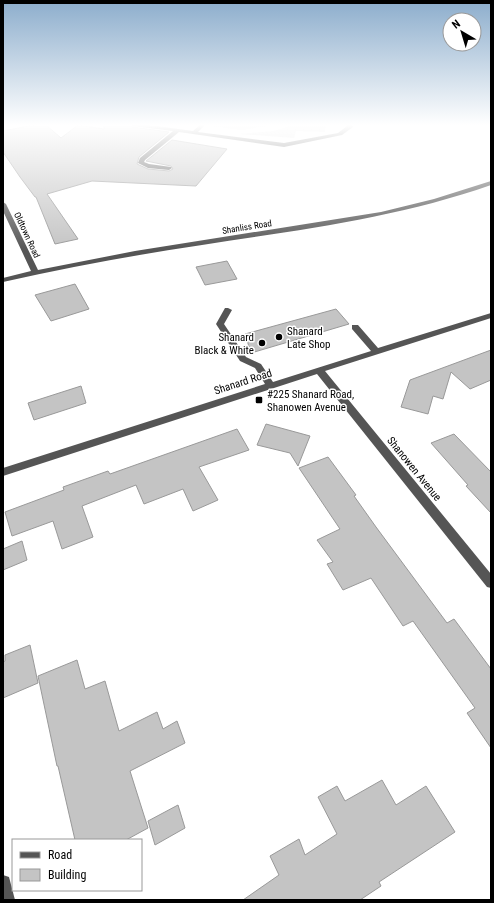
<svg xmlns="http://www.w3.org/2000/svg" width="494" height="903" font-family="'Roboto Condensed',sans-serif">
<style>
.green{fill:#dcdcdc}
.building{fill:#c4c4c4;stroke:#999}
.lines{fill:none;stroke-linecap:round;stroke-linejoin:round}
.minor{fill:#555;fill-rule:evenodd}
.poi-dot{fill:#000;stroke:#fff;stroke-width:1.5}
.labels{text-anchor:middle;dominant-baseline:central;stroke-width:3;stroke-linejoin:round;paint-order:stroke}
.far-street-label{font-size:9px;fill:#000;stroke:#fff}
.poi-label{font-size:11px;fill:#000;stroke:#fff;text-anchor:start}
.street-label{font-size:11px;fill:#000;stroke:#fff}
</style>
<rect width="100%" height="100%" fill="#fff"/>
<g class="green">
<path d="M 215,124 L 281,124 L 241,130 L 212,126 Z"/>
<path d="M 297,124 L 326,124 L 325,132 L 296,131 L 294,138 L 240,134 L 273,131 Z"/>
</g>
<g class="building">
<path d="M 39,124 L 45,124 L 61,138 L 78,125 L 104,129 L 104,124 L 129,124 L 132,127 L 169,132 L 139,157 L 137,164 L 148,169 L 169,171 L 173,169 L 171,166 L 146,161 L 172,140 L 227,149 L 196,186 L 92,181 L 47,194 L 78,239 L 55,244 L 36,197 L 35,197 L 20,177 L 3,152 L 3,131 Z"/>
<path d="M 227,261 L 237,279 L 205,285 L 196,267 Z"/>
<path d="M 75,284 L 89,309 L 51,321 L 35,295 Z"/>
<path d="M 336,309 L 349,324 L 251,353 L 245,334 Z"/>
<path d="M 491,350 L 491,380 L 470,389 L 451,372 L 443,399 L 433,396 L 428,414 L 401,407 L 410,380 Z"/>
<path d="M 81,386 L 86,403 L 34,420 L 28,403 Z"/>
<path d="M 266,424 L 310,436 L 298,466 L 290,453 L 257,445 Z"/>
<path d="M 237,429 L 249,450 L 199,467 L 218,500 L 193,511 L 183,489 L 144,504 L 136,485 L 82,506 L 93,537 L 62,549 L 53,521 L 12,536 L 5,512 L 64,490 L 63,487 L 108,471 L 110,474 Z"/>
<path d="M 454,434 L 491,472 L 491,513 L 466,486 L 468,485 L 431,443 Z"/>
<path d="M 328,457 L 356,495 L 354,496 L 376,527 L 447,623 L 454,619 L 491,669 L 491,748 L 467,713 L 475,708 L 413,621 L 403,626 L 371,578 L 343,590 L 327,564 L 333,562 L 317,540 L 340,529 L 299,468 Z"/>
<path d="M 22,541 L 27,560 L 3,570 L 3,549 Z"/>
<path d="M 30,645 L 38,683 L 3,698 L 3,662 L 5,661 L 5,655 Z"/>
<path d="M 77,660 L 85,689 L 105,681 L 119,731 L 157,712 L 163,729 L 177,721 L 185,743 L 130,771 L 148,828 L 126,840 L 75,840 L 58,766 L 57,766 L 38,676 Z"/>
<path d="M 382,780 L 396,805 L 426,786 L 455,832 L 379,882 L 381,886 L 360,900 L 243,900 L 279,875 L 270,856 L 299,839 L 305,855 L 337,834 L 318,797 L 337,786 L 345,801 Z"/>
<path d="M 178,805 L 185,828 L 155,845 L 148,821 Z"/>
</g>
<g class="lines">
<g class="minor">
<path d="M 130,124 L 141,124 L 193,131 L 201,124 L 206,124 L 198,132 L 284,143 L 338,133 L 347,126 L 348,124 L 352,124 L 353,127 L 342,135 L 284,147 L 179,132 L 145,160 L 144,162 L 149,164 L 171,167 L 172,168 L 169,170 L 148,168 L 138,163 L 140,158 L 173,131 L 132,126 Z"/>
<path d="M 491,181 L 491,185 C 397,218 299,230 202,245 C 135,255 69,267 3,282 L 3,278 L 31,271 L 3,211 L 3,202 L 6,204 L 38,270 L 135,251 L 381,212 L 434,199 Z"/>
<path d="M 225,308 L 228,308 L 232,310 L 224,324 L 246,357 L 261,364 L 273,382 L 371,351 L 352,329 L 352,325 L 358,325 L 378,348 L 491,313 L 491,318 L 325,371 L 491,574 L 491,588 L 487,587 L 317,374 L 3,476 L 3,468 L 265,384 L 255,368 L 240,361 L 216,324 Z"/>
<path d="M 3,875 L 9,877 L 15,900 L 3,900 Z"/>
</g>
</g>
<linearGradient id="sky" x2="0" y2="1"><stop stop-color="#8cadcc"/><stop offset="0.5" stop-color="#fff"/><stop offset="1" stop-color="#fff" stop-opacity="0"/></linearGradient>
<rect width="494" height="250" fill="url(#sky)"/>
<g class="poi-dot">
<circle cx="279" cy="337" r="4"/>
<circle cx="262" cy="343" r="4"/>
<rect x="255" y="396" width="8" height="8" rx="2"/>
</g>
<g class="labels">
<g class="far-street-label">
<text transform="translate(247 227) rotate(-9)">Shanliss Road</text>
<text transform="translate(27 235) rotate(65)">Oldtown Road</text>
</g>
<g class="poi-label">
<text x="287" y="331">Shanard<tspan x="287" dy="13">Late Shop</tspan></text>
<text x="254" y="337" text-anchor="end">Shanard<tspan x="254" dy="13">Black &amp; White</tspan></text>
<text x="267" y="394">#225 Shanard Road,<tspan x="267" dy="13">Shanowen Avenue</tspan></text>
</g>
<g class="street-label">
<text transform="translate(243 382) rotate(-18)">Shanard Road</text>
<text transform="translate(414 469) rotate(51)">Shanowen Avenue</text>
</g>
</g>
<rect width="494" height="903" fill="none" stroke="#000000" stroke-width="8"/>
<rect x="12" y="839" width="130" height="52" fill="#ffffff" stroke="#999999"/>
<rect x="20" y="852" width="20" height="6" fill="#555555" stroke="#999999"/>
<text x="48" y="859" font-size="12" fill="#000000">Road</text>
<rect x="20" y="869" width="20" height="12" fill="#c4c4c4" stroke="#999999"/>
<text x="48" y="879" font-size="12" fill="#000000">Building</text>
<g transform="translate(462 32) rotate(322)"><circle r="19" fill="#ffffff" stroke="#999999"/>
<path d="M0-3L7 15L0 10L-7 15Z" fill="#000000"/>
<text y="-6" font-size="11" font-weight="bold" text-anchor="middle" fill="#000000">N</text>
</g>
</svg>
